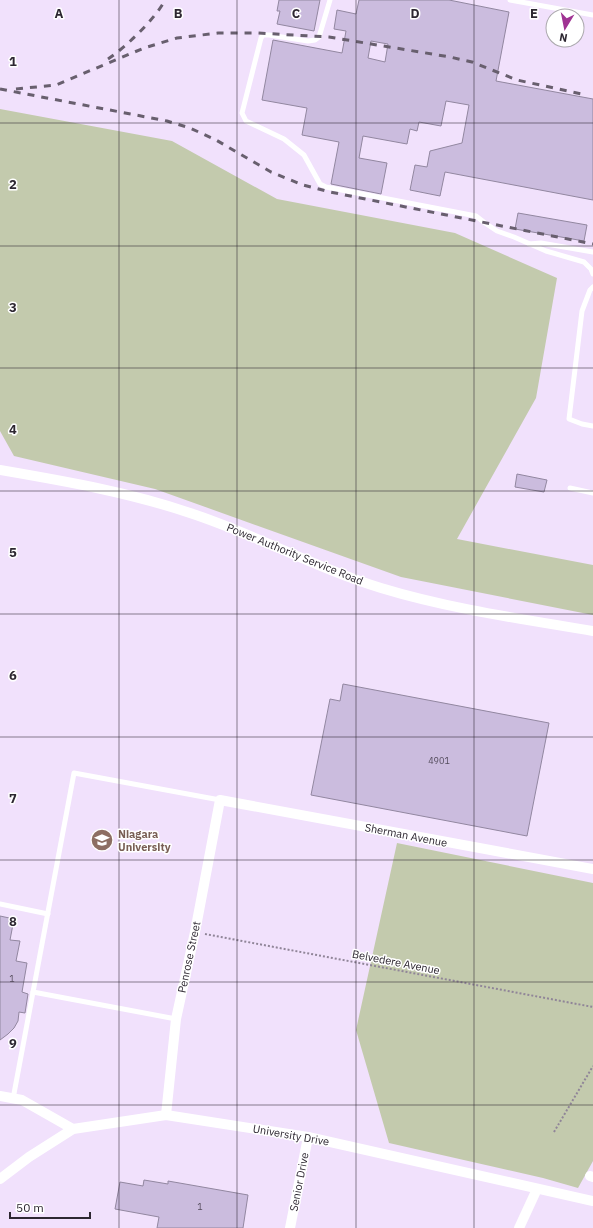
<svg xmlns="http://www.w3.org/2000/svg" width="593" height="1228" font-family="'IBM Plex Sans',sans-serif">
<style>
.green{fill:#c3caad}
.building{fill:#cbbcde;stroke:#9287a0;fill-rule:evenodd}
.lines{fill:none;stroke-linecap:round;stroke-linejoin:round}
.path{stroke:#908598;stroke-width:2;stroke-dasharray:2 2;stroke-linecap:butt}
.lane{stroke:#fff;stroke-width:5}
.street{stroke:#fff;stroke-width:10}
.rail{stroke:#685f6e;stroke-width:3;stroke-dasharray:7 7;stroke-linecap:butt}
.grid{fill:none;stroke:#2d2731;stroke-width:1;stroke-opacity:0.55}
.labels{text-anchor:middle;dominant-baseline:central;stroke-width:3;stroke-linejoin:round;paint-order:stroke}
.number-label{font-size:9px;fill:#544c5c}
.street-label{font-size:11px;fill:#2d2731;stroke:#fff}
.education-label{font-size:11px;font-weight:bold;fill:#785e54;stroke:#fff;text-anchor:start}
.grid-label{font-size:13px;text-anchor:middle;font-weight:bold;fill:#2d2731;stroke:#fff;stroke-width:3;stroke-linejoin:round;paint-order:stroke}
</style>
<rect width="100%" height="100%" fill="#f1e1fc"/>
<g class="green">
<path d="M 0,109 L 172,141 L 277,199 L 455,233 L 557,278 L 536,398 L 457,539 L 593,565 L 593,615 L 401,577 L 155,489 L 14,456 L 0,431 Z"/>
<path d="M 397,843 L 593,883 L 593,1161 L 578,1188 L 543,1178 L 389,1143 L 356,1030 Z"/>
</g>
<g class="building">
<path d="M 279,0 L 320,0 L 314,31 L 277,24 L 280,11 L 277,11 Z"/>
<path d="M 359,0 L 449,0 L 509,12 L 496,81 L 593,99 L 593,200 L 445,172 L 440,196 L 410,190 L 415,165 L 427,167 L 430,151 L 462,143 L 469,105 L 446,101 L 441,126 L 419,122 L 417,131 L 410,129 L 407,144 L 363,136 L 359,158 L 387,163 L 381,194 L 331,184 L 339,142 L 302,135 L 307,108 L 262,100 L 273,40 L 342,53 L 346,31 L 334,29 L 337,10 L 356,14 ZM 371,41 L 388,44 L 385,62 L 368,58 Z"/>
<path d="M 518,213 L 587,225 L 584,241 L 515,229 Z"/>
<path d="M 517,474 L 547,480 L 544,492 L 515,487 Z"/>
<path d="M 343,684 L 549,723 L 527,836 L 311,795 L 330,699 L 340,701 Z"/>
<path d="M 0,916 L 14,919 L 10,940 L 20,941 L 16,961 L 27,963 L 22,992 L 28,994 L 25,1013 L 19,1012 L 18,1021 L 14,1028 L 8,1034 L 0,1040 Z"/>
<path d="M 144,1180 L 168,1184 L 168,1181 L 248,1195 L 243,1228 L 157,1228 L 159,1217 L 115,1209 L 120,1182 L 143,1186 Z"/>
</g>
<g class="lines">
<g class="path">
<path d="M 205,934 L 593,1007"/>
<path d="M 554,1132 L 593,1066"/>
</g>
<g class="lane">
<path d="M 330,0 L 319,37 L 315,40 L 308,41 L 269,35 L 263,35 L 261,38 L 242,113 L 246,121 L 284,139 L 304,155 L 320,184 L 326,187 L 476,216 L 485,223 L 497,231 L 514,237 L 546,251 L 584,262 L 591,269 L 593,274"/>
<path d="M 510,0 L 593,15"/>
<path d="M 529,244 L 541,243 L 593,252"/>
<path d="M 593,287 L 590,290 L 582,311 L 569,419 L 582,424 L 593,426"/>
<path d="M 570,488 L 593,493"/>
<path d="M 0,904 L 48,914"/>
<path d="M 33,992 L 176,1019"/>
<path d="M 13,1099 L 74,773 L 220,800"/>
</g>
<g class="street">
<path d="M 0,470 C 64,481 128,492 190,513 C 255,534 315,568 381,588 C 450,609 522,619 593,631"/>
<path d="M 0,1096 L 22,1100 L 73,1129"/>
<path d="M 166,1115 L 176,1019 L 195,932 L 220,800 L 593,869"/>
<path d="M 590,1176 L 593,1177"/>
<path d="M 0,1179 L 29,1157 L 73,1129 L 166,1115 L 308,1137 L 593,1201"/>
<path d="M 290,1228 L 308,1137"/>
<path d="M 519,1228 L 537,1189"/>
</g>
<g class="rail">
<path d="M 108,59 C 125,48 156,18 165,0"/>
<path d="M 0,89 L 167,121 L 190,128 L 216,140 L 271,172 L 303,185 L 330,192 L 593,244"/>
<path d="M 16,89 L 56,85 L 144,48 L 177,38 L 218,33 L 257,33 L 329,37 L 450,57 L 472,62 L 517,80 L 586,95"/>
</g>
</g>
<path class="grid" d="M 119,0 L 119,1228M 237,0 L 237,1228M 356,0 L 356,1228M 474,0 L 474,1228M 0,123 L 593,123M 0,246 L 593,246M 0,368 L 593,368M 0,491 L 593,491M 0,614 L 593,614M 0,737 L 593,737M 0,860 L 593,860M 0,982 L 593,982M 0,1105 L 593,1105"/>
<defs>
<g id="university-disc" transform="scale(1.15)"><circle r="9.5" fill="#8d6e63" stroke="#fff"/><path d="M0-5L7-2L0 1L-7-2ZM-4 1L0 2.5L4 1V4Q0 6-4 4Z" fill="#fff"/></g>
</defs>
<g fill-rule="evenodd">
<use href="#university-disc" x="102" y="840"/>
</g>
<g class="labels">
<g class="number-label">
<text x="439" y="760">4901</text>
<text x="12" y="978">1</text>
<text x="200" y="1206">1</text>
</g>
<g class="street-label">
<text transform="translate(295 554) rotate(22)">Power Authority Service Road</text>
<text transform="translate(406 835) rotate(11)">Sherman Avenue</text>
<text transform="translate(189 957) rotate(-78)">Penrose Street</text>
<text transform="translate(396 962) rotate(11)">Belvedere Avenue</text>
<text transform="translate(291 1135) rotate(10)">University Drive</text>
<text transform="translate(299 1182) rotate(-79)">Senior Drive</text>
</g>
<g class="education-label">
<text x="118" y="834">Niagara<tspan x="118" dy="13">University</tspan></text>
</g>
</g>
<g class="grid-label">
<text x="59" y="18">A</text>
<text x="178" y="18">B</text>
<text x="296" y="18">C</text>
<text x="415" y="18">D</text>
<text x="534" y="18">E</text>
<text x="13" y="66">1</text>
<text x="13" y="189">2</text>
<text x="13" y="312">3</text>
<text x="13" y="434">4</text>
<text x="13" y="557">5</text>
<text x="13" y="680">6</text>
<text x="13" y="803">7</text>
<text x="13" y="926">8</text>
<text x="13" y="1048">9</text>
</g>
<g transform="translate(565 28) rotate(190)"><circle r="19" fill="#ffffff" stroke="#aba9ad"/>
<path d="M0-3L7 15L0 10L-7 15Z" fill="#a03393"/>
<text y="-6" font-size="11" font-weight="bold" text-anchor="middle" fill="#2d2731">N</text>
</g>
<path d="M10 1212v6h80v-6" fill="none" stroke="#2d2731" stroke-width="2"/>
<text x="16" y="1212" font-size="12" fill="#2d2731" stroke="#ffffff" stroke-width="3" paint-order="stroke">50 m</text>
</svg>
